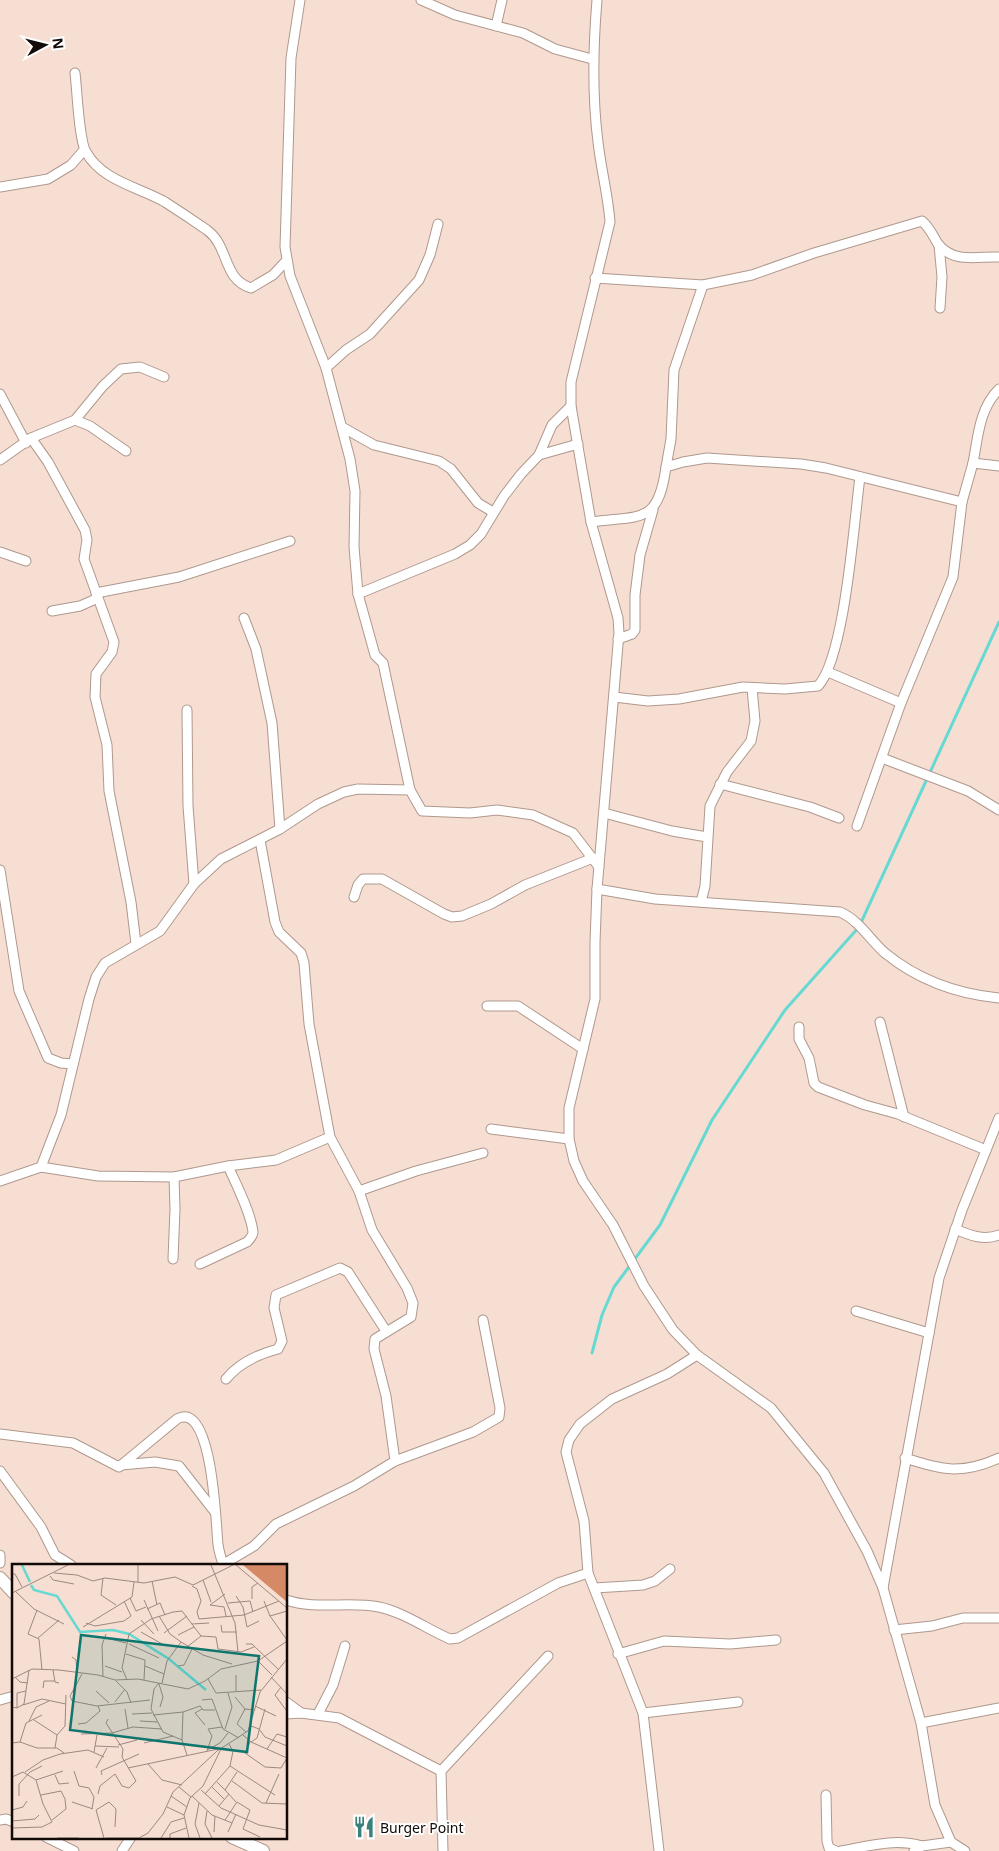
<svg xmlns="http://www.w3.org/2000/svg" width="999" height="1851" font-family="'Noto Sans',sans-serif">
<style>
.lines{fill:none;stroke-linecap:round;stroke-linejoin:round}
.stream{stroke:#65d9d2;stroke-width:3}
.street-casing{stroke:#af988d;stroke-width:11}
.secondary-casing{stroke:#af988d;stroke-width:14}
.street{stroke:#fff;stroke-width:9}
.secondary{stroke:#fff;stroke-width:12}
.labels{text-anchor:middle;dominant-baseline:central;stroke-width:4;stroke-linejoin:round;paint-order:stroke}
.poi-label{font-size:14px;fill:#110a06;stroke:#fff;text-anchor:start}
.inset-river{fill:none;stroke:#65d9d2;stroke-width:2.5}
.inset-road{fill:none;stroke:#9b8981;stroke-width:1}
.view{fill:#0f766e;fill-opacity:0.15;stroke:#0f766e;stroke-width:2.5}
.inset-edge{fill:none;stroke:#110a06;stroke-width:2.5}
</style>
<rect width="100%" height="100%" fill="#f7ded3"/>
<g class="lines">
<path class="stream" d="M 592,1353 L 602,1315 L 614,1287 L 660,1225 L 712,1120 L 785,1010 L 859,927 L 999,622"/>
<g class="street-casing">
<g id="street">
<path d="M 300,0 L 291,58 L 285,247 L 290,276 L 326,368 L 350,459 L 355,491 L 354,547 L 358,594 L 375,655 L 383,663 L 410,790"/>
<path d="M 421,0 L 455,15 L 523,33 L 555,49 L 592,59"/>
<path d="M 597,0 C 593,48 592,95 598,142 C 601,169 608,195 610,222 L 571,382 L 571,406 L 591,522 L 618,618 L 619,633 L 597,889 L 595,942 L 595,999 L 569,1108 L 569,1139 L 574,1161 L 583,1181 L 613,1225 L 644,1286 L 673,1330 L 697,1355 L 771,1408 L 824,1473 L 867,1551 L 883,1588 L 921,1723 L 935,1805 L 951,1842 L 965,1851"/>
<path d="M 496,26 L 502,0"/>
<path d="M 75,73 C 77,89 79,141 86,152 C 102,181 139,187 165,202 C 179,211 194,221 207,230 C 230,247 222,279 251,288 L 273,275 L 287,260"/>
<path d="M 0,187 L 48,179 L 71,165 L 84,150"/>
<path d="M 939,245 L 942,277 L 940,308"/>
<path d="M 595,278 L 703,285 L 752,275 L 814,253 L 922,221 C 930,228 933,236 938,244 C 954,264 978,256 999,257"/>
<path d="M 326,368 L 346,350 L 370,334 L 419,280 L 430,255 L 438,224"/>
<path d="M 0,394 L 26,443"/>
<path d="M 75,420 L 90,426 L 126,451"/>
<path d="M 342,427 L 374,445 L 439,461 L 451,469 L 478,503 L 493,512"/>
<path d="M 31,438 L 48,462 L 85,530 L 87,540 L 84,559 L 114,642 L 112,652 L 96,674 L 95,697 L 107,745 L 109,791 L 131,902 L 136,944"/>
<path d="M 539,455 L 578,444"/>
<path d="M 0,460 L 31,438 L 75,420 L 103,386 L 121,369 L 140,367 L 164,377"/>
<path d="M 973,463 C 978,437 979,409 999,389"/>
<path d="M 666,467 L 671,439 L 674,370 L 703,285"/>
<path d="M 591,522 C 641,515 658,525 666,467 L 683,462 L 707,458 L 801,464 L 826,468 L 962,502 L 973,463 L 999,466"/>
<path d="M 0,552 L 26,561"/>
<path d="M 96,593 L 179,577 L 290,541"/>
<path d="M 358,594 L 455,554 L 470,545 L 481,534 L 504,496 L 521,474 L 539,455 L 552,425 L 571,406"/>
<path d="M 52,611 L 80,606 L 98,598"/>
<path d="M 244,618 L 256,649 L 272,723 L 280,829"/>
<path d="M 618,639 L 632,634 L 635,630 L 635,595 L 640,555 L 653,510"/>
<path d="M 828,672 L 901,703"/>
<path d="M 614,697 L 648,701 L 679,699 L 743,687 L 785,689 L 818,686 C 845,657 854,521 860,477"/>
<path d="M 187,710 L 188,806 L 194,884"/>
<path d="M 882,758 L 968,791 L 999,810"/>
<path d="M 720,784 L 810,807 L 839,818"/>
<path d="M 604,813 L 672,831 L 707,837"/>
<path d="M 857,826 L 901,703 L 953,577 L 962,502"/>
<path d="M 260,840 L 275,922 L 279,932 L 301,953 L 304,963 L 309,1024 L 330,1137 L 359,1191 L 372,1230 L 407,1288 L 413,1303 L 411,1317 L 375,1339 L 374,1349 L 386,1396 L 395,1461"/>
<path d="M 0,870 L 19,991 L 48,1058 L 61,1063 L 73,1064"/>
<path d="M 597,889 L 655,899 L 840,912 C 859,920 870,940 885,953 C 918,980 957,994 999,998"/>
<path d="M 354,897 L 358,885 L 363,879 L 382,879 L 444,914 L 452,917 L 462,916 L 491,904 L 525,885 L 593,858"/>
<path d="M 701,902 L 705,886 L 710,806 L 727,772 L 751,741 L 755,721 L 752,688"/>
<path d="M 487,1006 L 518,1006 L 583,1049"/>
<path d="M 880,1022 L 904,1117"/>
<path d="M 799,1027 L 799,1039 L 809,1058 L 814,1083 L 818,1087 L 865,1105 L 898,1114 L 986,1150"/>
<path d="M 491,1129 L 569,1139"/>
<path d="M 41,1167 L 61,1115 L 89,999 L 96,977 L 105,963 L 160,931 L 194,884 L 221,859 L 280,829 L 318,804 L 344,792 L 358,789 L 410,790 L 422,811 L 470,813 L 497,810 L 533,815 L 573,833 L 599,867"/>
<path d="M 0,1181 L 41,1167 L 98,1176 L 174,1177 L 228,1166 L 276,1160 L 330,1137"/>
<path d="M 359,1191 L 416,1171 L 483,1153"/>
<path d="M 955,1229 C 969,1235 984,1241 999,1235"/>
<path d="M 173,1259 L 175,1209 L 174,1177"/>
<path d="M 200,1264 L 247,1242 C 250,1239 253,1236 253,1232 C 251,1213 236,1184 228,1166"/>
<path d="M 856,1311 L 929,1333"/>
<path d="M 226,1379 C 239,1363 259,1354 278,1349 L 282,1341 L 274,1308 L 276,1295 L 340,1268 L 348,1272 L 386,1331"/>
<path d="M 0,1434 L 73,1443 L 119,1467 L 177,1419 C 213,1399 216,1527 218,1545 C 219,1551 221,1558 223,1564"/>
<path d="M 905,1458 C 942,1470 961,1475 999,1458"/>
<path d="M 121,1465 L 155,1462 L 179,1466 L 215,1512"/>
<path d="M 0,1471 L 41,1527 L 55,1555 L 71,1565"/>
<path d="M 0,1555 L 0,1563"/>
<path d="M 222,1565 L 254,1546 L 276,1524 L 354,1486 L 395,1461 L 473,1432 L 499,1417 L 500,1408 L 483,1320"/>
<path d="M 595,1588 L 643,1585 L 655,1581 L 670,1569"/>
<path d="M 883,1588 L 939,1278 L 962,1210 L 999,1118"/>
<path d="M 286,1600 C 316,1610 349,1601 379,1607 C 403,1612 427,1629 450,1639 L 458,1638 L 558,1583 L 588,1573"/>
<path d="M 894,1630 L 932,1626 L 963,1618 L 999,1618"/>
<path d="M 618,1654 L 664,1641 L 730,1644 L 776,1640"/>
<path d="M 0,1700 L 14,1696"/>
<path d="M 286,1702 L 301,1713"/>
<path d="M 643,1713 L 738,1702"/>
<path d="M 286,1714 L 301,1713 L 339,1718 L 441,1771"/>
<path d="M 318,1714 L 333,1685 L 345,1646"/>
<path d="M 921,1723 L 999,1708"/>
<path d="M 826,1795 L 827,1841 L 829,1848 L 836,1851"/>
<path d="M 0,1820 L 6,1819 L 14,1822"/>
<path d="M 46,1837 L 74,1851"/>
<path d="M 122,1851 L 131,1837"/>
<path d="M 443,1851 L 441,1771 L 548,1656"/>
<path d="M 659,1851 L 643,1713 L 588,1573 L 584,1521 L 566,1452 L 569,1440 L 580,1424 L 612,1399 L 667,1374 L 697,1355"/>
<path d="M 841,1851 C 869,1846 894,1838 922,1846"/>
<path d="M 914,1851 L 922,1846 L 951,1842"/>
</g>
</g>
<g class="secondary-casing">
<g id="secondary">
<path d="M 0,1578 L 14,1593"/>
<path d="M 232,1837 L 263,1851"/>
</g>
</g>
<use href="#street" class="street"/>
<use href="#secondary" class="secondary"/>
</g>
<defs>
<g id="restaurant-bare" transform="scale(1.725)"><path d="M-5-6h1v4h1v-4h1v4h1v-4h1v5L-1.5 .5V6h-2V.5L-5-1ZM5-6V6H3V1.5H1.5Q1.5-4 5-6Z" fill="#39817d" stroke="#fff" stroke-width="2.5" paint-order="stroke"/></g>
</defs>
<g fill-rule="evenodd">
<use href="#restaurant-bare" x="364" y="1827"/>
</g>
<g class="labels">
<g class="poi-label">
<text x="380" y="1827">Burger Point</text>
</g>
</g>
<g transform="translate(12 1564)">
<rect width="275" height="275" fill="#f7ded3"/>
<path d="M 231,1 L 275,1 L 275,38 Z" fill="#d58a65"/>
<path class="inset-river" d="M 10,1 L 18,18M 19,21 L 22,26 L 45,32 L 68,68 L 101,66 L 117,70 L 157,95 L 194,126"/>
<path class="inset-road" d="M 126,1 L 126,18M 199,1 L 223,59 L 226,88M 224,1 L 275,44M 42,9 L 65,11 L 81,17 L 93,14 L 132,19 L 163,13 L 181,21 L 221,1M 0,10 L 3,10 L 10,23M 38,12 L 41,16 L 62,20M 91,14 L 89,31 L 104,41M 191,16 L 199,38M 140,17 L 145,41M 180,22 L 185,25 L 189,37 L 185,48 L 187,55 L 232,51 L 267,37M 3,27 L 22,45 L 52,60M 0,29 L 56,1M 213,30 L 198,41 L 212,43 L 214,52M 224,32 L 231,43 L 235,63 L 247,57M 118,34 L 124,47 L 134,43M 240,35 L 240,23 L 246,19M 132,36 L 146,67M 252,37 L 258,52 L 275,47M 216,39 L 238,37 L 241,48M 135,45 L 148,39 L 153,51M 25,46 L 16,70 L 27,75 L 30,106M 147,52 L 158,70 L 169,78M 258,52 L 275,76M 129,56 L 142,70M 74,59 L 83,62 L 112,57 L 119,52 L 112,37M 180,60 L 197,59M 209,61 L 210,68 L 225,68M 71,63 L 120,33 L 122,18M 129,68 L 152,81 L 165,82M 152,69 L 175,52M 166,71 L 182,63M 26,74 L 47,56M 94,74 L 114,79M 117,80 L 147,94M 234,80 L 240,80 L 266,105M 175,83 L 189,72M 114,90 L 133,96 L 132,116M 60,93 L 64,96 L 65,109M 246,97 L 260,111M 93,102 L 110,108M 133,102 L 152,110M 166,102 L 172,101 L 180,85M 41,106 L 43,118 L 47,119M 70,110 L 58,132 L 60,137 L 85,142 L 138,136M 3,113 L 8,118 L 16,119M 91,113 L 90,81 L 94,70M 259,113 L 275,130M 0,115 L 20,105 L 47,106 L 86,111 L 103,116 L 126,115 L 176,125 L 193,117 L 209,105 L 246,97 L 275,77M 196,115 L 204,129 L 249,126M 115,116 L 110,104 L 117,70 L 139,55 L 161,48 L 170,47 L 189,72 L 204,73 L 206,85 L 229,88 L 242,83M 104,117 L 115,128 L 119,139M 147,119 L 142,125 L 139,145 L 151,168 L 170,176M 150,119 L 155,97 L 169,78 L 191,91 L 220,100M 147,120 L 151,133 L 148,143M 269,123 L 263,131 L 274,146M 31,124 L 32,117 L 43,117M 84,127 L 97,139M 224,127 L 224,111M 223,133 L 233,145 L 242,146M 190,136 L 200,135 L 211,165 L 227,174M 103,138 L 113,125M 11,141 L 30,135 L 54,140M 243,142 L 264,152M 0,143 L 5,144 L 12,140 L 17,106M 5,144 L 5,129 L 14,127M 113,145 L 116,164M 190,145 L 183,149 L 193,161M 233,145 L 225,160 L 234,168M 171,148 L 170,176 L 175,191M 120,150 L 140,149M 141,151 L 171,148 L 188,142 L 191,146 L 203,146M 22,156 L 45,171M 17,157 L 24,143 L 37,137M 128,157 L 145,158M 66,160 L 74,159 L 88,147 L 86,142M 239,162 L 247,165 L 253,173 L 275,182M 213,165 L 220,143 L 216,129M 100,169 L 121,163 L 150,165M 69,170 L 100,169M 231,171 L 239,178 L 275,194M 8,178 L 14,159 L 30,151M 238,178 L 233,189 L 253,203 L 269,204 L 275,194M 239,178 L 245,174 L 253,145M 0,179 L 8,178 L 25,184 L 45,184 L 52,189M 132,179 L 161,172M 217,180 L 221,187 L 218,202 L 263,231M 106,181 L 125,176M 83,182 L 107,183M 43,184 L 45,171 L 53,162 L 54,131M 255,185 L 265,170 L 275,173M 195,186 L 208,179 L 216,169M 195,187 L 200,172 L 196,165 L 210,163M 82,188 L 85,171M 136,200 L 150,216 L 170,221M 84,204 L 95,184M 116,204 L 206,185M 62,207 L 67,222 L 77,224 L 82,233 L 80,245M 13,208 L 31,196 L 48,190 L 76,186 L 92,193M 43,211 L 47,220 L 57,219M 90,211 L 89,207 L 127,190M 0,213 L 11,208 L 24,216 L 51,207M 220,217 L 250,239 L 275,240M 205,218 L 213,226 L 225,208M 167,223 L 179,233M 200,223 L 212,235M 189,226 L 209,244 L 247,261 L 275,266M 213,226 L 224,238M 86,230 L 88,222 L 103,210 L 110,222 L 117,224 L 124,217 L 110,193 L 111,185 L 94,159 L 96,155M 193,230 L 218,202M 29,231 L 49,227 L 53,235 L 54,245 L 40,256M 7,232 L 7,220 L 18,208 L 30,202M 159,232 L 175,243M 180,232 L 200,251 L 220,259M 60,238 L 81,245M 187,239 L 183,260 L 188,274M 254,239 L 267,210M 207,242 L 217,230M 155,243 L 172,251M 0,246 L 11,243 L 15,237M 84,246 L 97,238 L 104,245 L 103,263M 84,246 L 92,274M 195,247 L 193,260 L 200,274M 213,256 L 225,238 L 238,246 L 231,265 L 248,273M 0,257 L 23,255 L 27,251M 0,264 L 30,263 L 40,258 L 31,240 L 24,216M 202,268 L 203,252M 216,268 L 224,250M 45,274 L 67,274M 94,274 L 127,274 L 136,269 L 151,250 L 161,228 L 205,187 L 236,167 L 248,128 L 275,95M 149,274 L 159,258 L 172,254M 158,274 L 158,270 L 174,264M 177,274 L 172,251 L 178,234 L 191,222 L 209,185"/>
<path class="view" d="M 69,71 L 247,92 L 235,188 L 58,166 Z"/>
<rect width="275" height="275" class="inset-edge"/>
</g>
<g transform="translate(45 45) rotate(83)" stroke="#ffffff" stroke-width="4" paint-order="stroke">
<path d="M0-4L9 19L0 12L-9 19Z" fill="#110a06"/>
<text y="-8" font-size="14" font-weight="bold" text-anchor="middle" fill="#110a06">N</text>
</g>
</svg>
